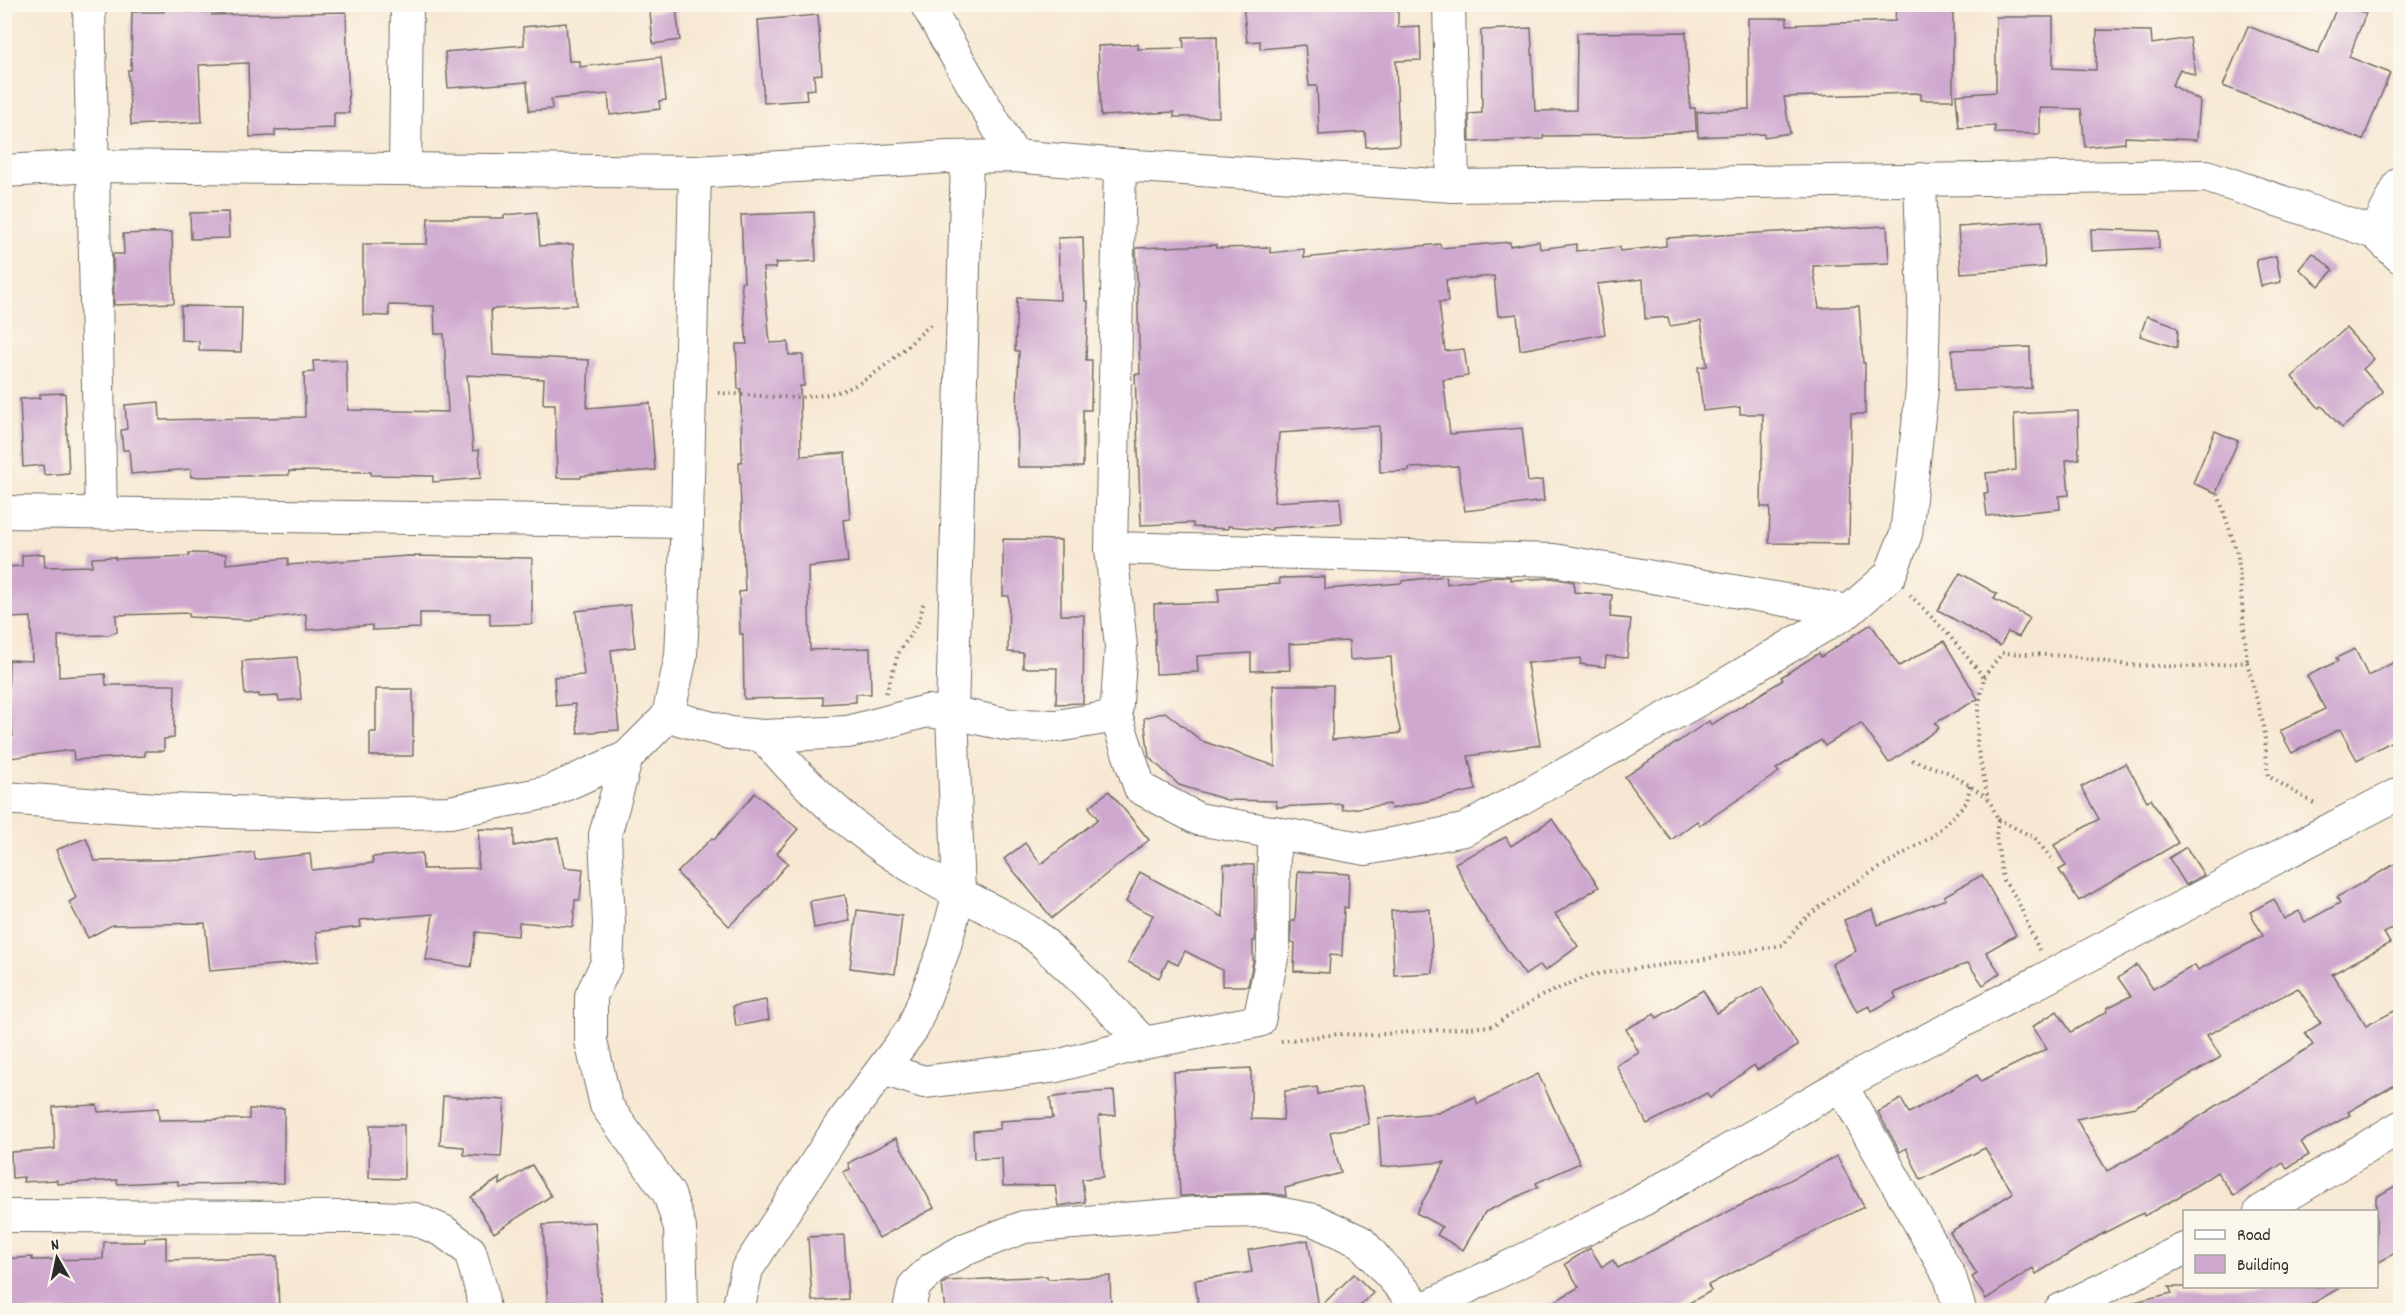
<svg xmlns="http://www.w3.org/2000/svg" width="2405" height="1315" font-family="Dekko,sans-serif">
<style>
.building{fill:#cfa8cf;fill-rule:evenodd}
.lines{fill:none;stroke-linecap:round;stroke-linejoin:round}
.minor-casing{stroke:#726d66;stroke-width:34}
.path{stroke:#726d66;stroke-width:4;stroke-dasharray:1.5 4.5;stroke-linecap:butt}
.minor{stroke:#fff;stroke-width:32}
</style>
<rect width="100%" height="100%" fill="#fbf7ec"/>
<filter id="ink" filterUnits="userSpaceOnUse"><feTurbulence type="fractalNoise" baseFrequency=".0167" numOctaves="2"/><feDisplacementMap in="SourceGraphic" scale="12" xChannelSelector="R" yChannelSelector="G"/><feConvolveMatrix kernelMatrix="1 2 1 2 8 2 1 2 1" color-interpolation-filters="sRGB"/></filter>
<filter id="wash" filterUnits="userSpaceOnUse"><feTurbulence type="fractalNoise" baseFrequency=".008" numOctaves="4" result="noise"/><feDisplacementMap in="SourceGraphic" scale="24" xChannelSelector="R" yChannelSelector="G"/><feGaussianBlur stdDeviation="1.35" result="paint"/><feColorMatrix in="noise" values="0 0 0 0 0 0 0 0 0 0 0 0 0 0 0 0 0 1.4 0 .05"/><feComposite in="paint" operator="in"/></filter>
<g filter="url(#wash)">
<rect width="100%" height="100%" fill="#f7e8d3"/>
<g id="blocks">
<g class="building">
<path d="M 165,4 L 188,4 L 188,12 L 212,12 L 212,15 L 346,12 L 349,113 L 334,113 L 334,128 L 275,130 L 275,136 L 250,137 L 248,63 L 199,65 L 202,122 L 131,125 L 128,70 L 131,70 L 132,12 L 164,12 Z"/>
<path d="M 1243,4 L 1398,4 L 1398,27 L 1420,26 L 1421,60 L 1396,61 L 1399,145 L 1366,147 L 1365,132 L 1319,135 L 1317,86 L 1309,86 L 1305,45 L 1260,49 L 1260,41 L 1247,42 Z"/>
<path d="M 1896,4 L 1953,4 L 1953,100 L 1921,100 L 1921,94 L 1914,93 L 1784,97 L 1790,133 L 1764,137 L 1764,134 L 1698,137 L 1697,112 L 1749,109 L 1748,18 L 1787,18 L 1787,25 L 1895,21 Z"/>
<path d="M 2338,4 L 2366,13 L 2349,57 L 2390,73 L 2363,140 L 2223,86 L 2248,26 L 2318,54 Z"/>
<path d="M 676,9 L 680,40 L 653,44 L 650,12 Z"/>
<path d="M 818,15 L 822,74 L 814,75 L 815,89 L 806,90 L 807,100 L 764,103 L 758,20 Z"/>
<path d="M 1996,17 L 2053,17 L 2053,68 L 2096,70 L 2097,30 L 2151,31 L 2152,44 L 2190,38 L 2196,76 L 2180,69 L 2172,85 L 2200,101 L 2197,140 L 2125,137 L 2125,143 L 2085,147 L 2081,109 L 2040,108 L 2040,134 L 1995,133 L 1995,126 L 1959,128 L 1956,95 L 1996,92 Z"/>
<path d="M 566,23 L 569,61 L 580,61 L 580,67 L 661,57 L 666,100 L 659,101 L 660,109 L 610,115 L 608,94 L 551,99 L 552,109 L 529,111 L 527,82 L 448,88 L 445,52 L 524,45 L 523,27 Z"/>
<path d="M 1531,28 L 1535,111 L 1576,110 L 1577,33 L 1686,32 L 1690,108 L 1695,108 L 1696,131 L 1639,135 L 1543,136 L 1543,139 L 1470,142 L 1469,114 L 1482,113 L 1481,30 Z"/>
<path d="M 1217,36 L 1219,117 L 1174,117 L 1174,112 L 1101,116 L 1098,46 L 1138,44 L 1138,49 L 1184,48 L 1183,37 Z"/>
<path d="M 228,212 L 229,238 L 191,239 L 190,213 Z"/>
<path d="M 537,212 L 540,246 L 573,244 L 577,305 L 491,309 L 493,355 L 589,360 L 587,408 L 650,403 L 655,470 L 581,476 L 581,478 L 557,478 L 555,404 L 543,404 L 544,379 L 467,375 L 473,451 L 479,450 L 481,478 L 433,482 L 433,476 L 371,475 L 371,472 L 289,471 L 289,475 L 191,477 L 191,469 L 131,474 L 129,450 L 123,450 L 121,430 L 127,429 L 125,405 L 159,402 L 160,420 L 305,417 L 304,373 L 314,372 L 313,361 L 346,360 L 348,410 L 448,412 L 444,334 L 435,334 L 434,306 L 389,305 L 389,316 L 363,315 L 363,244 L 427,244 L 428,218 L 504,218 L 504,215 Z"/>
<path d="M 814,212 L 816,261 L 775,263 L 776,268 L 763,268 L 770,343 L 788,342 L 789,355 L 803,355 L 804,386 L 800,386 L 801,456 L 845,453 L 850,519 L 843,520 L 848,562 L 808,567 L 810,650 L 870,648 L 871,694 L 856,694 L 856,702 L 823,704 L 823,697 L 744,699 L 743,634 L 740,634 L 739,592 L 745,591 L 739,462 L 742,462 L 741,389 L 738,389 L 736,344 L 747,344 L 741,282 L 744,282 L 741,215 Z"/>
<path d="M 2042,221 L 2045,267 L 1961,273 L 1958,227 Z"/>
<path d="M 1887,226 L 1889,263 L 1813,266 L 1819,308 L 1859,306 L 1863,363 L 1865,363 L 1865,414 L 1851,414 L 1849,544 L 1769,543 L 1770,507 L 1761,507 L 1763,414 L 1740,414 L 1740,407 L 1703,411 L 1698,367 L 1707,366 L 1701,321 L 1670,326 L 1668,317 L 1645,319 L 1643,279 L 1597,284 L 1605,334 L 1520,350 L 1517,314 L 1498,316 L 1494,276 L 1446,280 L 1448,302 L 1439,302 L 1445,351 L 1464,349 L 1468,376 L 1443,380 L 1450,434 L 1522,428 L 1528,482 L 1542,480 L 1544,501 L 1465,511 L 1458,466 L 1409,468 L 1409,471 L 1380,472 L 1379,426 L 1279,433 L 1274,502 L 1340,498 L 1342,523 L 1272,528 L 1272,530 L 1228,526 L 1228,529 L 1193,527 L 1193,523 L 1141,525 L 1135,374 L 1140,374 L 1136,248 L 1216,245 L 1216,248 L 1270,247 L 1270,253 L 1304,249 L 1304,258 L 1440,244 L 1441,248 L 1510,242 L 1510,246 L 1539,241 L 1540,249 L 1576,244 L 1576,251 L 1620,247 L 1620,251 L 1666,246 L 1666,238 Z"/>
<path d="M 2091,229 L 2159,231 L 2159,248 L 2092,251 Z"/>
<path d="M 172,232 L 174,303 L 114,305 L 113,254 L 124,254 L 123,234 Z"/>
<path d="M 1083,237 L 1085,301 L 1088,301 L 1086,360 L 1092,360 L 1091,410 L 1083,410 L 1083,467 L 1018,467 L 1017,408 L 1019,351 L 1015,351 L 1017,298 L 1060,300 L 1058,238 Z"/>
<path d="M 2313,253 L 2333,270 L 2319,286 L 2299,269 Z"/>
<path d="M 2276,256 L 2281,282 L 2261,286 L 2256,260 Z"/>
<path d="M 181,306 L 242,307 L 241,352 L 199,351 L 199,341 L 181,340 Z"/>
<path d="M 2147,316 L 2171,324 L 2178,329 L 2177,348 L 2140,336 Z"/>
<path d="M 2346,328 L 2374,359 L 2363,369 L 2383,392 L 2342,428 L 2322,406 L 2319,408 L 2292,377 Z"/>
<path d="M 2030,347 L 2031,388 L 1954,391 L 1952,350 Z"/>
<path d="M 65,393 L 69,473 L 44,475 L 43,465 L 23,467 L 20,399 L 40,398 L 40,394 Z"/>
<path d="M 2078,411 L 2079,459 L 2066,460 L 2069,495 L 2059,496 L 2060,509 L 1987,516 L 1984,493 L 1988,493 L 1986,473 L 2016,470 L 2014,414 Z"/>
<path d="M 2215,431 L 2238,441 L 2216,493 L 2193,483 Z"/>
<path d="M 1003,539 L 1061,540 L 1061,615 L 1084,615 L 1083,703 L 1056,704 L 1057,668 L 1023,668 L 1023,653 L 1008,652 L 1009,596 L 1003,596 Z"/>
<path d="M 189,553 L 226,554 L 226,564 L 288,558 L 288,565 L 408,556 L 532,558 L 532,624 L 490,625 L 490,613 L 420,613 L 420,628 L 372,630 L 372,625 L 307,630 L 306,614 L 250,620 L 189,617 L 189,613 L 116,615 L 117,632 L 108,635 L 58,636 L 59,677 L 105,674 L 106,685 L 175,685 L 174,738 L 164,739 L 164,751 L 145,751 L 145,756 L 74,760 L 73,750 L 10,758 L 7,737 L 13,736 L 8,698 L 9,660 L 32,661 L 31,617 L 9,618 L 5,567 L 22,566 L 22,555 L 44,554 L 45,567 L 92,566 L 92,558 L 115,557 L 115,559 L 189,556 Z"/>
<path d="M 1960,573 L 1997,594 L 1994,599 L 2030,618 L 2019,637 L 2008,632 L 2000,646 L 1938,610 Z"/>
<path d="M 1446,576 L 1447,584 L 1497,576 L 1510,577 L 1511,580 L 1552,578 L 1574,582 L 1574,592 L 1612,595 L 1610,617 L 1631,619 L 1627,658 L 1606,656 L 1605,667 L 1580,664 L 1581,658 L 1527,663 L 1540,745 L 1468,756 L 1476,790 L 1391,809 L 1390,804 L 1343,810 L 1342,804 L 1277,807 L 1276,801 L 1227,800 L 1179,785 L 1149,757 L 1144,718 L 1165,712 L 1202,741 L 1275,766 L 1273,685 L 1333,685 L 1332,740 L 1401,733 L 1394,705 L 1391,657 L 1350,660 L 1349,641 L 1289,644 L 1290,670 L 1251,671 L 1251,653 L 1197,656 L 1198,672 L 1156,674 L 1154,604 L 1219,602 L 1218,588 L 1280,584 L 1279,578 L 1325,577 L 1325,589 L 1402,583 L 1402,581 Z"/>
<path d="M 630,605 L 635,647 L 611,650 L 619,730 L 578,733 L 575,704 L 556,706 L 554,677 L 584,675 L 576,611 Z"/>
<path d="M 1871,624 L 1899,666 L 1944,641 L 1978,699 L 1935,723 L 1939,728 L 1889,763 L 1861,723 L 1825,746 L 1821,740 L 1776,769 L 1779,772 L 1700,825 L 1697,821 L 1671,840 L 1625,777 L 1709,721 L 1711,725 L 1783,680 L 1781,677 L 1819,653 L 1821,657 Z"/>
<path d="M 2355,649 L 2368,676 L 2400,659 L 2400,737 L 2357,760 L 2340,729 L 2292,753 L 2280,731 L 2325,709 L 2307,676 L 2338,661 L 2336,658 Z"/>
<path d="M 297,657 L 301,699 L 279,701 L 278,696 L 259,697 L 259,694 L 245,695 L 242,661 Z"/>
<path d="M 376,689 L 413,689 L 413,756 L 370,756 L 370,732 L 376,732 Z"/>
<path d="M 2126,763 L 2147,801 L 2151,799 L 2178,843 L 2079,901 L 2059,870 L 2066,866 L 2054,845 L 2099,819 L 2081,787 Z"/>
<path d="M 1109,791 L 1149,840 L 1052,918 L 1004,859 L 1025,843 L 1041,864 L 1098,819 L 1089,807 Z"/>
<path d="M 755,793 L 798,829 L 777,853 L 788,863 L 757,899 L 729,926 L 677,873 L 712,838 L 714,840 Z"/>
<path d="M 1552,819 L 1599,887 L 1555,914 L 1578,946 L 1545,971 L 1540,965 L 1525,975 L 1479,910 L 1455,863 L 1506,837 L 1511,846 Z"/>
<path d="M 479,829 L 514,830 L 514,846 L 558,837 L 564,867 L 583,869 L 580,900 L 575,900 L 573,927 L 519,922 L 518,936 L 476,932 L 471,967 L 426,960 L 433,914 L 360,920 L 361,927 L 316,932 L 319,961 L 210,971 L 205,923 L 112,925 L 88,938 L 69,902 L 76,898 L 56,850 L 86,838 L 95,861 L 197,859 L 254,852 L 255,860 L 310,854 L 312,870 L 373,863 L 372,857 L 422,853 L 423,869 L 478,868 Z"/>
<path d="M 2186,847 L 2204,875 L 2186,885 L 2169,858 Z"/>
<path d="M 2400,861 L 2400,925 L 2384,933 L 2390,943 L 2332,974 L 2366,1026 L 2400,1008 L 2400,1082 L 2348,1112 L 2350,1115 L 2301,1142 L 2309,1155 L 2287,1168 L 2283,1163 L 2234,1196 L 2217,1172 L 2175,1199 L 2144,1216 L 2143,1213 L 2102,1234 L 2036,1274 L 2033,1268 L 1986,1299 L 1972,1277 L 1977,1274 L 1950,1232 L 2013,1193 L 1985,1148 L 1921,1180 L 1906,1148 L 1900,1152 L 1878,1112 L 1901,1099 L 1909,1113 L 1977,1075 L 1981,1081 L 2047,1049 L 2032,1027 L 2057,1011 L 2071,1032 L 2108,1011 L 2107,1008 L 2131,996 L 2118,978 L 2137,965 L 2153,989 L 2195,965 L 2198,970 L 2263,936 L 2250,912 L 2274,899 L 2284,919 L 2299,911 L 2305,922 L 2340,903 L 2337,897 ZM 2298,988 L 2321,1023 L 2305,1033 L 2313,1045 L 2148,1149 L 2107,1171 L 2076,1119 L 2135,1107 L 2221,1057 L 2207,1035 Z"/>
<path d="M 1224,864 L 1254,865 L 1255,941 L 1253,941 L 1253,962 L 1248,986 L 1222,986 L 1222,970 L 1185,951 L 1178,965 L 1168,960 L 1159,978 L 1128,962 L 1153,915 L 1126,902 L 1140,872 L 1223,917 Z"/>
<path d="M 1298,871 L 1349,874 L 1348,908 L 1344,907 L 1342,956 L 1330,955 L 1329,973 L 1294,971 L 1295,943 L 1291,942 L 1291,921 L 1295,921 Z"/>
<path d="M 1982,875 L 2016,935 L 1986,952 L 2000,973 L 1983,985 L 1968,963 L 1894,993 L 1896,998 L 1872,1011 L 1869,1006 L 1857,1012 L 1832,964 L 1856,951 L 1844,920 L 1873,909 L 1878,925 L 1946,899 L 1944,896 Z"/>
<path d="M 845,895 L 850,921 L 814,928 L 810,901 Z"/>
<path d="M 1430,909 L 1433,973 L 1394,975 L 1391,911 Z"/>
<path d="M 857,910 L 902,916 L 895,974 L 850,968 Z"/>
<path d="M 1762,987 L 1798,1046 L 1757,1070 L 1754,1065 L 1710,1098 L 1707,1093 L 1647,1124 L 1616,1065 L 1639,1053 L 1626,1029 L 1654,1014 L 1657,1018 L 1703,990 L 1717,1013 Z"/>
<path d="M 766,1000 L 769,1020 L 736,1026 L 733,1006 Z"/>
<path d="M 1251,1068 L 1251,1119 L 1283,1120 L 1285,1091 L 1317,1087 L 1318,1094 L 1362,1086 L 1369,1124 L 1330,1132 L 1341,1173 L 1285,1188 L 1286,1196 L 1267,1193 L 1180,1196 L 1174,1072 Z"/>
<path d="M 1538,1074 L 1580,1163 L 1536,1183 L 1538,1187 L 1485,1212 L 1463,1250 L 1437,1235 L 1442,1227 L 1416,1213 L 1445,1162 L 1381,1167 L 1378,1118 L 1438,1113 L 1475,1097 L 1478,1104 Z"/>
<path d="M 1114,1091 L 1116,1115 L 1099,1116 L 1103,1177 L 1082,1179 L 1085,1202 L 1058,1206 L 1055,1185 L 1003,1186 L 1002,1158 L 974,1159 L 973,1131 L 1000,1129 L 1000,1121 L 1053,1118 L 1050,1098 L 1080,1093 Z"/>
<path d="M 443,1096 L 505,1100 L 501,1157 L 464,1155 L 464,1147 L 440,1145 Z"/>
<path d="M 97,1105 L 98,1112 L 158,1108 L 159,1120 L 249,1119 L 249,1109 L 284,1108 L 284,1183 L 178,1185 L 178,1181 L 118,1184 L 117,1180 L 57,1184 L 57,1180 L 23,1182 L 24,1177 L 12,1178 L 11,1152 L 55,1149 L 53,1107 Z"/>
<path d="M 370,1125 L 404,1125 L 404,1179 L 369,1178 Z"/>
<path d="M 896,1138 L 934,1208 L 879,1238 L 843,1172 L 850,1169 L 848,1163 Z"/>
<path d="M 1837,1156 L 1864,1207 L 1708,1285 L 1711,1291 L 1675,1311 L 1539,1311 L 1579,1287 L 1565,1264 L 1590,1248 L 1602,1267 L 1613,1260 L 1618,1268 Z"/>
<path d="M 532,1165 L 551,1196 L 494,1233 L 471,1197 L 500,1178 L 500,1185 Z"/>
<path d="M 2400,1183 L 2400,1250 L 2376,1264 L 2376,1197 Z"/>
<path d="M 595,1222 L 602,1311 L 548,1311 L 543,1225 Z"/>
<path d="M 844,1235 L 848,1299 L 812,1301 L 808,1237 Z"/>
<path d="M 166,1237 L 166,1260 L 277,1256 L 279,1311 L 4,1311 L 4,1259 L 32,1257 L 32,1260 L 103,1259 L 104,1242 L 145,1242 L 145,1238 Z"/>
<path d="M 1308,1240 L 1319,1308 L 1354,1274 L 1373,1293 L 1355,1311 L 1199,1311 L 1195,1280 L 1252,1272 L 1248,1250 Z"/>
<path d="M 1047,1276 L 1048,1279 L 1110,1276 L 1111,1311 L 945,1311 L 942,1284 L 947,1281 Z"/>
<path d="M 2169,1287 L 2341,1287 L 2300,1311 L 2135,1311 L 2134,1302 L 2172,1293 Z"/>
</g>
</g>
</g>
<g filter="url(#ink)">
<use href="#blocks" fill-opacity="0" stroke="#726d66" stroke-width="1.5"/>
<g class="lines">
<g class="minor-casing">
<g id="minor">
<path d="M 89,4 L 101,512"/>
<path d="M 926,4 L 1014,156"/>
<path d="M 1449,4 L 1453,186"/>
<path d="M 1120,165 L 1111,548 L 1121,647 L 1116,716 L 1140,788 L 1198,819 L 1366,849 L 1464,830 L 1704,697 L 1849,611 L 1890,575 L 1906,534 L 1922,389 L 1924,304 L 1920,179"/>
<path d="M 405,168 L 407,4"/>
<path d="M 4,171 L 93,166 L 695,172 L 948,157 L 1014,156 L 1120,165 L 1453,186 L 2206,176 L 2375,233 L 2400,257"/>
<path d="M 2375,233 L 2400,183"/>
<path d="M 4,512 L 687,522"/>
<path d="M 1111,548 L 1554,560 L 1849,611"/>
<path d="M 668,716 L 730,733 L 763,736 L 848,732 L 927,711 L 963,715 L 1010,725 L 1057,726 L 1116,716"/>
<path d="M 763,736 C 811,793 864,840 929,877 C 963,897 1000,912 1033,934 C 1043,941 1051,951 1060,959 C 1090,985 1116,1015 1144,1043"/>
<path d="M 627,757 L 605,835 L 609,924 L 607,963 L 591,996 L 591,1041 L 606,1105 L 669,1194 L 680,1228 L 682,1310"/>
<path d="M 4,798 L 170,810 L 319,815 L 450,812 L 549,792 L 627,757 L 668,716 L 681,656 L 687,522 L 695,172"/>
<path d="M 883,1069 L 924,1082 L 1057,1066 L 1144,1043 L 1259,1021 L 1273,953 L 1274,832"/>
<path d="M 1841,1085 L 1950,1277 L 1960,1310"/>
<path d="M 2260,1212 L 2400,1127"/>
<path d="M 4,1216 L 378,1217 L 415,1219 L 443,1231 L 470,1251 L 481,1289 L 484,1310"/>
<path d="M 738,1310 L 747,1269 L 839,1127 L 913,1028 L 944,949 L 959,893 L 952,714 L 967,157"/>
<path d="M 909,1310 L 914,1286 L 933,1268 L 966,1249 L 1024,1227 L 1209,1212 L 1267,1211 L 1314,1220 L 1361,1242 L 1421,1310"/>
<path d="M 1421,1310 L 1629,1208 L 1841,1085 L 2400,793"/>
<path d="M 2060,1310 L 2184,1249"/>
</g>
</g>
<g class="path">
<path d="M 718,393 C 757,395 799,402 837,392 C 871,384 907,346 932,323"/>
<path d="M 2218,494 L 2238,556 L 2247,662"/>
<path d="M 1910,595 L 1947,633 L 1984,677 L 1978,710 L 1977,745 L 1988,798 L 1998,819 L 1996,836 L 2003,880 L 2017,899 L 2039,950"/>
<path d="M 1984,677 L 2002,653 L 2071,656 L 2127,665 L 2199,667 L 2247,662 L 2264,727 L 2268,776 L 2317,805"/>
<path d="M 886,693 L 898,654 L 919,621 L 924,601"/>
<path d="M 1912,760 L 1950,773 L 1987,797"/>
<path d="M 1998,819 L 2035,838 L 2054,862"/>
<path d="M 1281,1041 L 1339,1034 L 1371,1035 L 1493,1026 L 1539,997 L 1590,975 L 1698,960 L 1783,945 L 1803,920 L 1836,894 L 1933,836 L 1967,802 L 1970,785"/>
</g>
<use href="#minor" class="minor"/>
</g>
</g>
<rect width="2405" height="1315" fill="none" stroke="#fbf7ec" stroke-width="24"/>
<rect x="2183" y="1210" width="195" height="78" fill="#fbf7ec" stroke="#a8a59f" stroke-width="1.5"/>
<rect x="2195" y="1230" width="30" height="9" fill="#ffffff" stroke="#a8a59f" stroke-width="1.5"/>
<text x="2237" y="1240" font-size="18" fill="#2b2b2b">Road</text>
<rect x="2195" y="1255" width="30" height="18" fill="#cfa8cf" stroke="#a8a59f" stroke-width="1.5"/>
<text x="2237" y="1270" font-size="18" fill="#2b2b2b">Building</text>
<g transform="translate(57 1258) rotate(351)" stroke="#fbf7ec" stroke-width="4.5" paint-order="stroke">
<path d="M0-4.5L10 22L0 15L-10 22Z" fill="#2b2b2b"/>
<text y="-9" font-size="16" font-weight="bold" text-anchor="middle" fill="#2b2b2b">N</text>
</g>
</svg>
